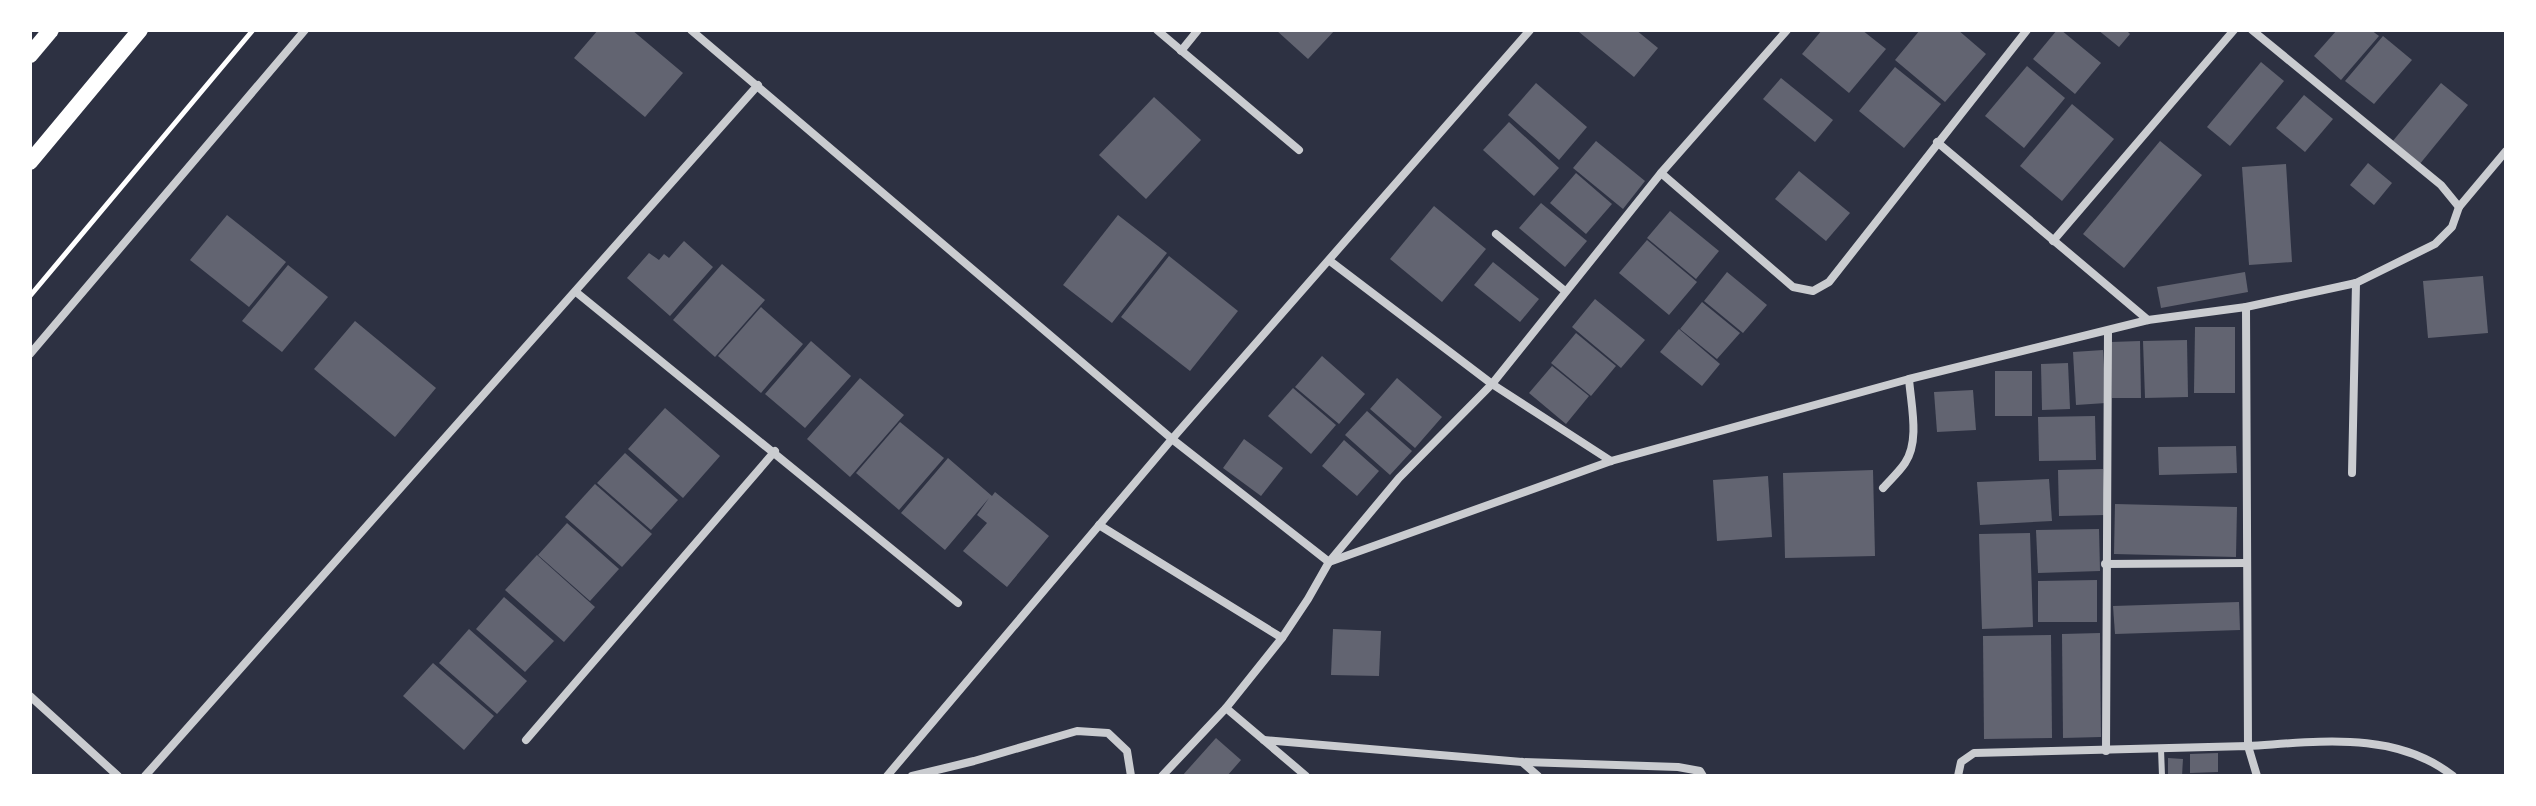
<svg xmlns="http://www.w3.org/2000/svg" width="2536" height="806" font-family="Arial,sans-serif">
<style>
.building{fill:#626471}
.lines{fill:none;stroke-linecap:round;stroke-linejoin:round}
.path{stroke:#fff;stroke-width:5}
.service{stroke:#caccd0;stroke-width:6}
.minor{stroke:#caccd0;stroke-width:8}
.secondary{stroke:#fff;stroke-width:16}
</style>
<rect width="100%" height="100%" fill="#2d3142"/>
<g class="building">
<path d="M 598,30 L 632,30 L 683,73 L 645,117 L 574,58 Z"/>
<path d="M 1276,30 L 1335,30 L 1308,59 Z"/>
<path d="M 1581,30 L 1636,30 L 1658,48 L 1634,77 L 1579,32 Z"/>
<path d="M 1822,30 L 1862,30 L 1886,49 L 1849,93 L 1802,54 Z"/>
<path d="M 1920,30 L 1958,30 L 1986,54 L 1945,102 L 1895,60 Z"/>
<path d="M 2057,30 L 2061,30 L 2101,63 L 2075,94 L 2033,59 Z"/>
<path d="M 2098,30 L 2126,30 L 2130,34 L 2119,47 Z"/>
<path d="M 2337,30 L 2371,30 L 2379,36 L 2341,80 L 2314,56 Z"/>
<path d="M 2383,36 L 2412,60 L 2374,104 L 2345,81 Z"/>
<path d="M 2261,62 L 2284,81 L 2230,146 L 2207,127 Z"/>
<path d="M 2027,66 L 2065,98 L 2024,148 L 1985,116 Z"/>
<path d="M 1895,67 L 1941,104 L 1904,148 L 1859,111 Z"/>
<path d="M 1781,78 L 1833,120 L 1815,142 L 1763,99 Z"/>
<path d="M 1536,83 L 1587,127 L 1559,160 L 1508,115 Z"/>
<path d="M 2441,83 L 2468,105 L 2419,165 L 2392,142 Z"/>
<path d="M 2304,95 L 2333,119 L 2305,152 L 2276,128 Z"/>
<path d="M 1154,97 L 1201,140 L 1146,199 L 1099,155 Z"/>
<path d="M 2072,104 L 2114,139 L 2062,201 L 2020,166 Z"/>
<path d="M 1509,122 L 1559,168 L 1534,196 L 1483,150 Z"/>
<path d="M 1596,141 L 1645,181 L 1623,209 L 1573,168 Z"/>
<path d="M 2160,141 L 2202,175 L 2124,268 L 2083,234 Z"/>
<path d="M 2368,163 L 2392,183 L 2374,205 L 2350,185 Z"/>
<path d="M 2286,164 L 2292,262 L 2249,265 L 2242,167 Z"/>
<path d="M 1799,171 L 1850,213 L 1826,241 L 1775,199 Z"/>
<path d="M 1576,173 L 1612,204 L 1586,234 L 1550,203 Z"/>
<path d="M 1541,203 L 1587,241 L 1565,267 L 1519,228 Z"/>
<path d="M 1434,206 L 1486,249 L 1442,302 L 1390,259 Z"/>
<path d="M 1670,211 L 1719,251 L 1696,279 L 1647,238 Z"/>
<path d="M 227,215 L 286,262 L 249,307 L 190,260 Z"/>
<path d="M 1118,215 L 1167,253 L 1112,323 L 1063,285 Z"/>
<path d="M 1647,240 L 1697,282 L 1669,315 L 1619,273 Z"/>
<path d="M 684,241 L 713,267 L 670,316 L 627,278 L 649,253 L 659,260 L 664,254 L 669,258 Z"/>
<path d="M 1169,256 L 1238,311 L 1190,371 L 1121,317 Z"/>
<path d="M 1493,262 L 1539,299 L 1520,322 L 1474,285 Z"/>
<path d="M 722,264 L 765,300 L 715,357 L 673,320 Z"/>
<path d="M 288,265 L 328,297 L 282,352 L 242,321 Z"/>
<path d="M 1727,272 L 1767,305 L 1743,333 L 1704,301 Z"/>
<path d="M 2245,272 L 2248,292 L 2161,308 L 2157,287 Z"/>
<path d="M 2483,276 L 2488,333 L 2428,338 L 2423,281 Z"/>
<path d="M 1595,299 L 1645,340 L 1621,368 L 1572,327 Z"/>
<path d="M 1702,302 L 1740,333 L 1717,359 L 1680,329 Z"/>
<path d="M 761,307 L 803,344 L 761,393 L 718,356 Z"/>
<path d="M 355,321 L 436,388 L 395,437 L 314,369 Z"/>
<path d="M 2195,327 L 2235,327 L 2235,393 L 2194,393 Z"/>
<path d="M 1679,329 L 1720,364 L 1702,386 L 1660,352 Z"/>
<path d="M 1576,333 L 1616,366 L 1591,396 L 1551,363 Z"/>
<path d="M 2187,340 L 2188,397 L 2145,398 L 2143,341 Z"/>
<path d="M 811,341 L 851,376 L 805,428 L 765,394 Z"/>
<path d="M 2140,341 L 2141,398 L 2112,398 L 2111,342 Z"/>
<path d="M 2103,350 L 2106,403 L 2076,405 L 2073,352 Z"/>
<path d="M 1322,356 L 1365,394 L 1339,424 L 1295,387 Z"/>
<path d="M 2068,363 L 2070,409 L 2042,410 L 2041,364 Z"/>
<path d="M 1552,366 L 1589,396 L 1566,424 L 1529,393 Z"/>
<rect x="1995" y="371" width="37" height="45"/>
<path d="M 860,378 L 904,415 L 850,477 L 807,439 Z"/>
<path d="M 1397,378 L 1442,417 L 1415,448 L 1370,409 Z"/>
<path d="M 1293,388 L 1336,425 L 1311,454 L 1268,416 Z"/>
<path d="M 1973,390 L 1976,430 L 1937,432 L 1934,392 Z"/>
<path d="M 665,408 L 720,456 L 683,498 L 628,449 Z"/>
<path d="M 1367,411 L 1412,451 L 1390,475 L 1345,435 Z"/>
<path d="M 2095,416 L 2096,460 L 2039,461 L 2038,417 Z"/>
<path d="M 900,422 L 944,458 L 899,510 L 856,473 Z"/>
<path d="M 1244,439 L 1283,468 L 1261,496 L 1223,468 Z"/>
<path d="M 1344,440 L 1379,471 L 1357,496 L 1322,466 Z"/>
<path d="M 2236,446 L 2237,473 L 2159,475 L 2158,447 Z"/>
<path d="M 625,453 L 678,500 L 651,530 L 597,483 Z"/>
<path d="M 948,458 L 992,496 L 995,492 L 1049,536 L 1007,587 L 963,551 L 987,523 L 977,515 L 989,498 L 945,550 L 901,513 Z"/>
<path d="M 2103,469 L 2105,515 L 2059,516 L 2058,470 Z"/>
<path d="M 1873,470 L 1875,556 L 1785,558 L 1783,473 Z"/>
<path d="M 1768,476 L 1772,537 L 1717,541 L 1713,480 Z"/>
<path d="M 2049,479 L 2052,521 L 1980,525 L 1977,482 Z"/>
<path d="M 595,484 L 652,534 L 622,567 L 565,517 Z"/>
<path d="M 2115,504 L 2237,507 L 2236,557 L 2114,554 Z"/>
<path d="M 567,523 L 619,569 L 590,601 L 538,555 Z"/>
<path d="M 2099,529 L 2100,571 L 2038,573 L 2036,530 Z"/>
<path d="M 2030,533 L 2033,627 L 1982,629 L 1979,534 Z"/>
<path d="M 537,555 L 595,607 L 564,642 L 505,590 Z"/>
<path d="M 2097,580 L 2097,622 L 2038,622 L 2038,581 Z"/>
<path d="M 504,597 L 554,641 L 525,672 L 476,629 Z"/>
<path d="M 2239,602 L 2240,630 L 2115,634 L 2113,606 Z"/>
<path d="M 469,629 L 527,681 L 497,714 L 439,663 Z"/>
<path d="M 1333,629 L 1381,631 L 1379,676 L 1331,675 Z"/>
<path d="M 2100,633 L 2101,737 L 2063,738 L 2062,634 Z"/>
<path d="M 2051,635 L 2052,738 L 1984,739 L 1983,636 Z"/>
<path d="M 433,663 L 494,716 L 464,750 L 403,696 Z"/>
<path d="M 1216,738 L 1241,760 L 1227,776 L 1182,776 Z"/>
<path d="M 2218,753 L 2218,772 L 2190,773 L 2190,754 Z"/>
<path d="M 2168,758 L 2183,759 L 2182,776 L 2168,776 Z"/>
</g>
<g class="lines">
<path class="path" d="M 30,296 L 253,30"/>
<path class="service" d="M 2161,749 L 2162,776"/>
<g class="minor">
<path d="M 691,30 L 1172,439 L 1329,562"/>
<path d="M 1157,30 L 1299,150"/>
<path d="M 2252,30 L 2441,185 L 2459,207"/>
<path d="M 1181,51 L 1198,30"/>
<path d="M 1937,142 L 2148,320"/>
<path d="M 1661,173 L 1793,287 L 1813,291 L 1829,282 L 2027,30"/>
<path d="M 1496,234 L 1565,291"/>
<path d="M 2053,241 L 2234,30"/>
<path d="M 1330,261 L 1492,384 L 1611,461"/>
<path d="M 576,292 L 958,603"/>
<path d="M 2246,307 L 2248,746 C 2317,742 2395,730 2453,776"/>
<path d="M 30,354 L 305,30"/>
<path d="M 2352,473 L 2356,283"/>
<path d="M 1883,488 C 1890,480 1899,472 1905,463 C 1920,441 1911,405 1909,379"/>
<path d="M 1099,525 L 1282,638"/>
<path d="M 1329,562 L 1611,461 L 1909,379 L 2148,320 L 2246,307 L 2356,283 L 2435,244 L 2452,227 L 2459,207 L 2506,151"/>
<path d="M 2105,564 L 2247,563"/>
<path d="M 30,696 L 118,776"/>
<path d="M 1226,708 L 1306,776"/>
<path d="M 526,740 L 775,451"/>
<path d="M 1264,740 L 1522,762 L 1678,767 L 1700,771 L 1703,776"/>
<path d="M 2106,751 L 2108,331"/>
<path d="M 1522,762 L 1538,776"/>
<path d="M 145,776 L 758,85"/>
<path d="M 887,776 L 1172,439 L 1530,30"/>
<path d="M 912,776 L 974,761 L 1077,731 L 1108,733 L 1127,751 L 1131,776"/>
<path d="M 1162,776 L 1226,708 L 1282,638 L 1308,599 L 1329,562 L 1399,478 L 1492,384 L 1661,173 L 1787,30"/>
<path d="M 1958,776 L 1961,762 L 1974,753 L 2248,746 L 2257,776"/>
</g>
<g class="secondary">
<path d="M 30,55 L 51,30"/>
<path d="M 30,162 L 140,30"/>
</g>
</g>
<rect width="2536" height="806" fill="none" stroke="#ffffff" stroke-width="64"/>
</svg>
